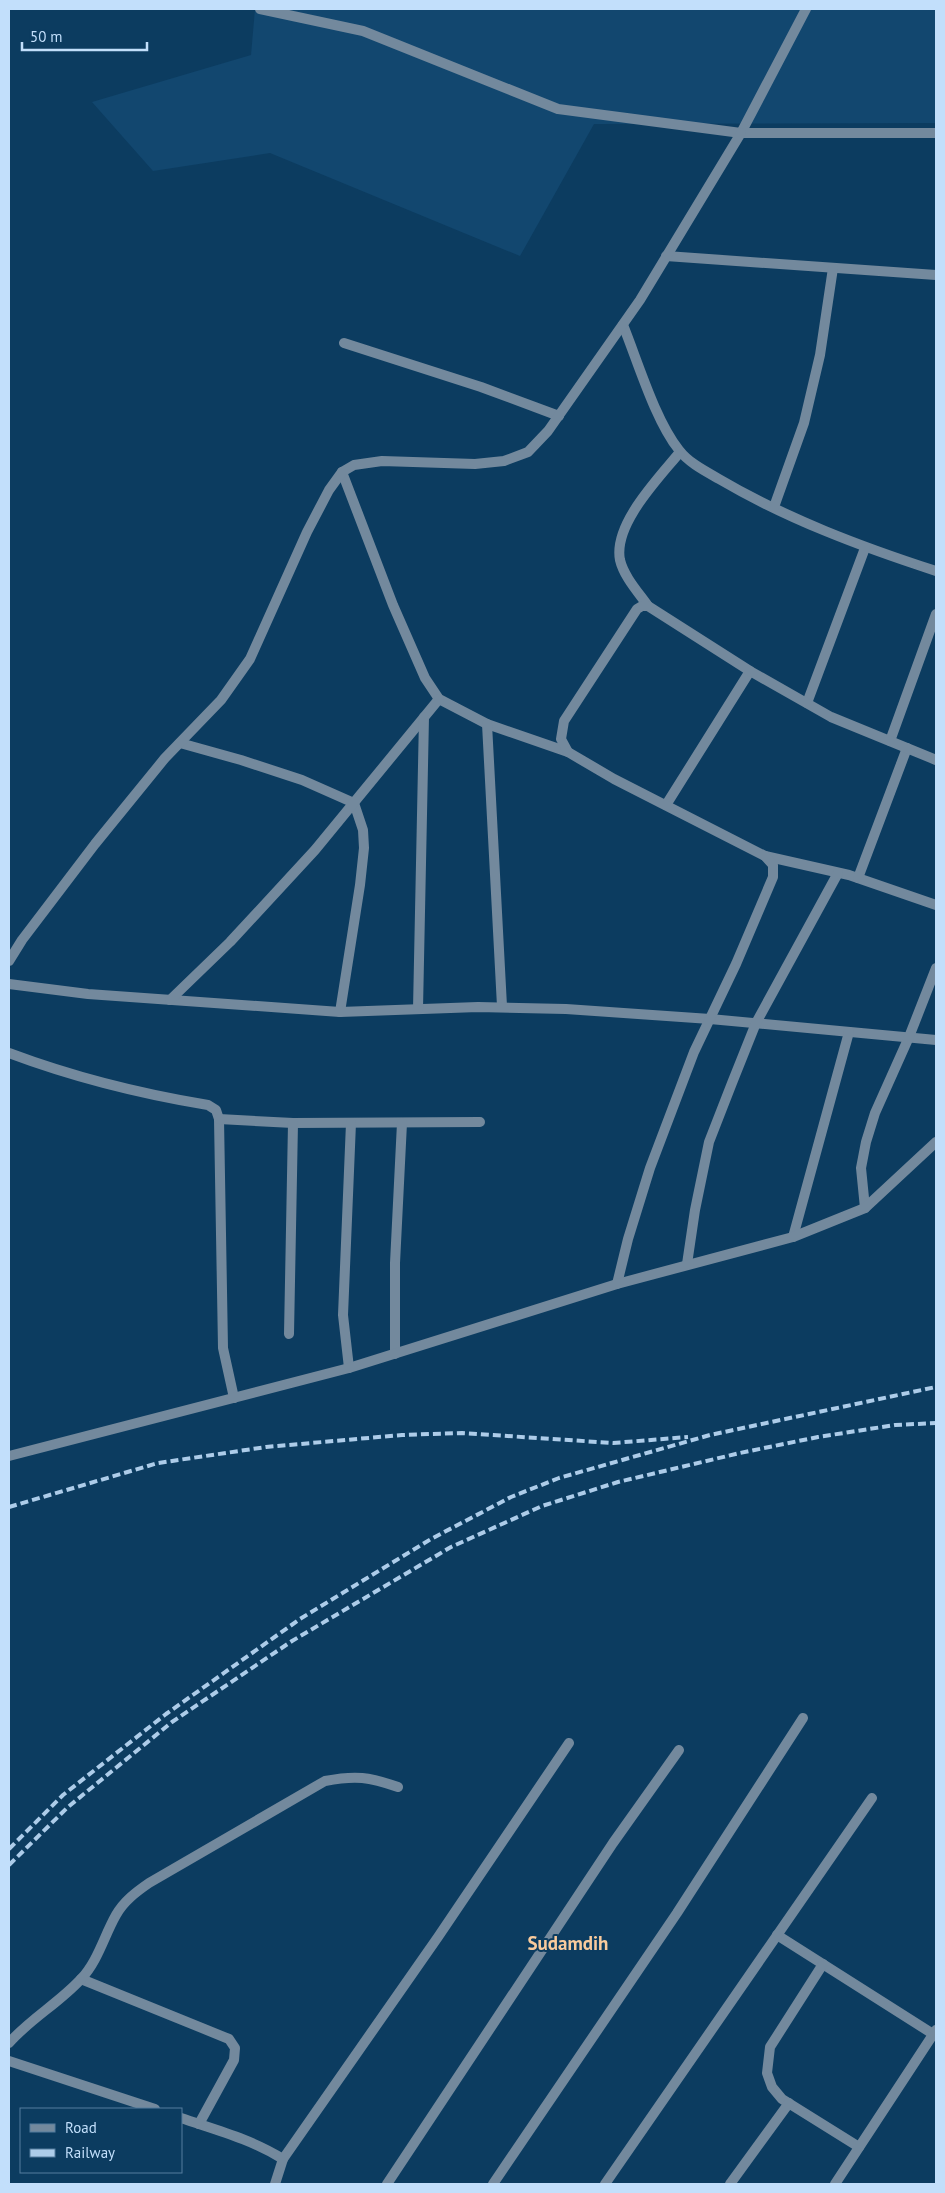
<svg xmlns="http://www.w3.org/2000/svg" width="945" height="2193" font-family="'PT Sans',sans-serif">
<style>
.built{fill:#12476f}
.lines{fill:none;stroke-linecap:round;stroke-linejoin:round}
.service{stroke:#73899d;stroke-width:10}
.minor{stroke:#73899d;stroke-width:10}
.rail{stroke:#adcce9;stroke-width:4;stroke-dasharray:8 4;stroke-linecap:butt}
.labels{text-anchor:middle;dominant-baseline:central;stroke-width:4;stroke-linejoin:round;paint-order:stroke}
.district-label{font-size:19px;font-weight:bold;fill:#f9cb9d;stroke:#0c3c60}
</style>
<rect width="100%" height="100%" fill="#0c3c60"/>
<path class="built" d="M 255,9 L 936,9 L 936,123 L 594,124 L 520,256 L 270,153 L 153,171 L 92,102 L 251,55 Z"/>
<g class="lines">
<path class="service" d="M 741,133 L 806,9"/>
<g class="minor">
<path d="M 260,9 L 363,31 L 558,109 L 741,133 L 936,133"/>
<path d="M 666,256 L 936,275"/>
<path d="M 623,325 C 638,362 655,420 679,450 C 689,463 705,471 719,479 C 787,519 862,547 936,571"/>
<path d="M 344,343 L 481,387 L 559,416"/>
<path d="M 342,472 L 393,605 L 425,678 L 439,699 L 487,724 L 568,752"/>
<path d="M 774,507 L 804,423 L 820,355 L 833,268"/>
<path d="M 648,606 C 639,593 624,577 620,560 C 613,524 659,478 680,452"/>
<path d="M 807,703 L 865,548"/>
<path d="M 487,724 L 502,1006"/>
<path d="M 890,741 L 936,614"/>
<path d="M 180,743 L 241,760 L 302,780 L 354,803 L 363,830 L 364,848 L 360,885 L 340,1012"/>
<path d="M 666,805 L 750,671"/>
<path d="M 765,856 L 849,875 L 936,905"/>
<path d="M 858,878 L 907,748"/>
<path d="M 9,961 L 22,940 L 95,844 L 165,758 L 221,700 L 250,659 L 307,532 L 329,490 L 342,472 L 354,465 L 382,461 L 475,464 L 504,461 L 528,452 L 548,431 L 640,300 L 741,133"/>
<path d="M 9,984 L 88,994 L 340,1012 L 478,1007 L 566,1009 L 710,1019 L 936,1040"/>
<path d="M 170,1000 L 230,942 L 315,850 L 439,699"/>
<path d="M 418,1009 L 424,717"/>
<path d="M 9,1053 C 73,1077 141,1094 208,1105 L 216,1110 L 219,1119 L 223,1348 L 234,1398"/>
<path d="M 219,1119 L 293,1123 L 480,1122"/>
<path d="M 865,1208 L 861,1168 L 866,1142 L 875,1113 L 909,1037 L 936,968"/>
<path d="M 793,1237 L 849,1032"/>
<path d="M 687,1264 L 695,1210 L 709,1142 L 732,1083 L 756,1023 L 838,873"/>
<path d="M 617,1284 L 628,1239 L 650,1168 L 694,1052 L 736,964 L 773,877 L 773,865 L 765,856 L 614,779 L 568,752 L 561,739 L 564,721 L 637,609 L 642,606 L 648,606 L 750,671 L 831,717 L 936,760"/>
<path d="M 289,1334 L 293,1123"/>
<path d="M 395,1354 L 395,1263 L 402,1123"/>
<path d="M 349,1368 L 343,1315 L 351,1123"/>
<path d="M 9,1456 L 349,1368 L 617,1284 L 793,1237 L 865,1208 L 936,1142"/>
<path d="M 777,1935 L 933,2034"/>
<path d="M 823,1964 L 770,2047 L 767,2073 L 772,2087 L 782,2099 L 859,2147"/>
<path d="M 81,1979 L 229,2039 L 235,2048 L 234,2060 L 199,2124"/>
<path d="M 9,2043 C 30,2019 59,2003 81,1979 C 98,1961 104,1936 116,1915 C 124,1901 136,1892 149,1883 L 325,1781 C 356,1775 369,1777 398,1787"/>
<path d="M 9,2061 L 155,2109"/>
<path d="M 181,2118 C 216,2130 251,2139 283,2159"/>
<path d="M 275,2184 L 283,2159 L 438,1937 L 569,1743"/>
<path d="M 387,2184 L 613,1843 L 679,1750"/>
<path d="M 493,2184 L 677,1913 L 803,1718"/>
<path d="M 605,2184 L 872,1798"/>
<path d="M 730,2184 L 789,2103"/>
<path d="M 835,2184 L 936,2030"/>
</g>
<g class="rail">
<path d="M 9,1507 L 158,1463 L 266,1447 L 402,1435 L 462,1433 L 613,1443 L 688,1437"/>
<path d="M 9,1849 L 63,1795 L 166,1714 L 300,1619 L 431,1539 L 511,1497 L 559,1478 L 710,1435 L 936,1387"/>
<path d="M 9,1865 L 68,1807 L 172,1722 L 292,1641 L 451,1547 L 542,1506 L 618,1482 L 740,1453 L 818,1437 L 895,1425 L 936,1423"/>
</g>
</g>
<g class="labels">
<g class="district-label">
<text x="568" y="1943">Sudamdih</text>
</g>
</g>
<rect width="945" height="2193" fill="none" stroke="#c2dffb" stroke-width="20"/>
<rect x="20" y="2108" width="162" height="65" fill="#0c3c60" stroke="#557d9e"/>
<rect x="30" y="2124" width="25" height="8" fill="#73899d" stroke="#557d9e"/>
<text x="65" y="2133" font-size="15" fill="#c2dffb">Road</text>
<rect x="30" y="2149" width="25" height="8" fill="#adcce9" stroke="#557d9e"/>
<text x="65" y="2158" font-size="15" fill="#c2dffb">Railway</text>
<path d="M22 42v8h125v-8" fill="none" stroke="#c2dffb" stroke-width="2.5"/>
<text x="30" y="42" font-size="15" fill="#c2dffb" stroke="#0c3c60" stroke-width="4" paint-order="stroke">50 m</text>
</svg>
